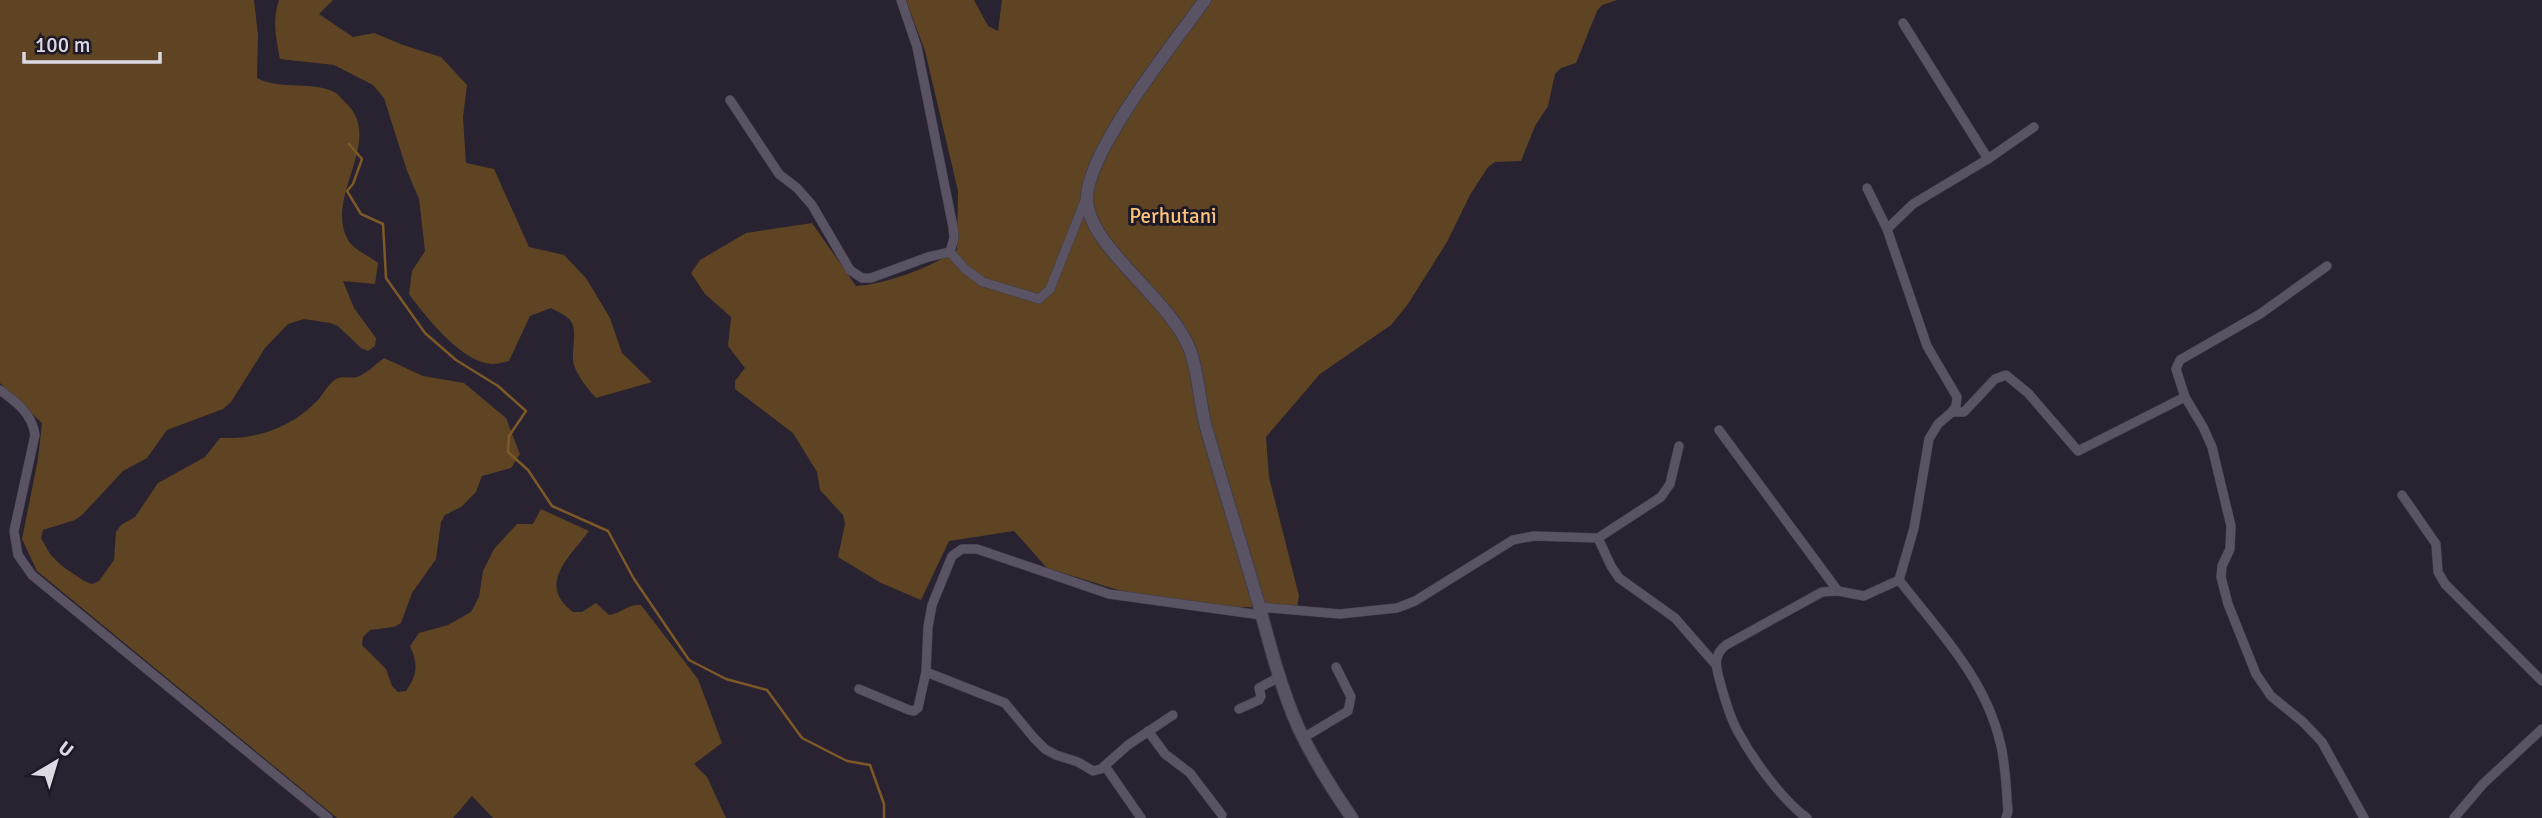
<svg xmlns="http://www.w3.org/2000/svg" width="2542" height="818" font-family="Signika,sans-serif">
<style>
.green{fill:#5e4422}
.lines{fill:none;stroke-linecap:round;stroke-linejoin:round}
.stream{stroke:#7d5927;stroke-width:2.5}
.street-casing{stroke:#423d49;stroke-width:10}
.secondary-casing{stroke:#423d49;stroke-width:14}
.street{stroke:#595363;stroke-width:9}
.secondary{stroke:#595363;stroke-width:12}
.labels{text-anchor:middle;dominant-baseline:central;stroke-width:6;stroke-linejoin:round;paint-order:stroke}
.park-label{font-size:21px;fill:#fac179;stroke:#1e1927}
</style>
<rect width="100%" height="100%" fill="#282231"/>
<g class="green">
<path d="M 0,0 L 254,0 L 258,35 L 257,78 C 281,91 314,80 336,93 C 340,96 344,102 348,105 C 383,142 324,197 348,240 C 353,249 369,256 378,263 L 375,284 L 343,281 L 354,308 L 376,338 L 375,346 L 368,351 L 361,348 L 338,326 L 330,323 L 304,319 L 288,324 L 265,348 L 231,402 L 223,409 L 167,430 L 147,458 L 123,471 L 82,515 L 75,520 L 43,530 L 41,538 L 50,554 L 62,566 L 84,581 L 92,584 L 99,581 L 114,560 L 116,532 L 121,525 L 135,517 L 158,483 L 205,457 L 220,438 C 258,439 291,428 318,400 C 324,393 328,384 336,379 C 343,375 350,379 357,377 C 366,374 376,364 384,358 L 423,376 L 464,383 L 506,418 L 520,454 L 511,468 L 482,476 L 476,492 L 461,507 L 445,515 L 441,522 L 436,559 L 412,593 L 401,623 L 394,627 L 370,630 L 363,637 L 362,645 L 386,669 L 392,686 L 398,692 L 406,691 C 418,674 418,664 410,646 L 419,633 L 448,625 L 471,612 L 479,597 L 483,571 L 494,549 L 517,524 L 533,524 L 541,509 L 589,531 C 570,557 536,584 573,612 L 582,612 L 596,603 L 609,615 C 623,613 626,604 641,605 L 698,679 L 722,743 L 694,764 L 707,777 L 726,818 L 493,818 L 472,796 L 453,818 L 337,818 L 37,571 L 22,539 L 38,459 L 42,423 L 0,383 Z"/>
<path d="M 279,0 L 333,0 L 319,14 L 353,37 L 374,33 L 403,45 L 441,57 L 467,85 L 463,117 L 466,163 L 494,169 L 529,247 L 564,255 L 586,278 L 610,318 L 622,353 L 652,382 L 596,398 C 587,388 578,377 574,365 C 570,351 579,331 570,320 C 566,315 556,311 551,308 L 530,316 L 509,361 C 504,362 497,364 492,364 C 462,363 425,316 409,294 L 412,271 L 425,251 L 419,199 L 407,171 L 384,98 L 373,85 L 334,65 L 280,59 C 276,38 272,21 279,0 Z"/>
<path d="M 906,0 L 974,0 L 988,26 L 998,31 L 1002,0 L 1617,0 L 1602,5 L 1597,11 L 1576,63 L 1561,68 L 1555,74 L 1548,106 L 1535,126 L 1521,161 L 1495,162 L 1488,167 L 1470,195 L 1447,242 L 1408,304 L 1391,325 L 1320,374 L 1266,437 L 1269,477 L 1299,596 L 1297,607 L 1235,607 L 1128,593 L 1047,568 L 1014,531 L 949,541 L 921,600 L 881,583 L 838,557 L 845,524 L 843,515 L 820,490 L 817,472 L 793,433 L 735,389 L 735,381 L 745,368 L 728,346 L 731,317 L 705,294 L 691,273 L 700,260 L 746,233 L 812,223 L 856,286 C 886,284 932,267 957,250 L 958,191 L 925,51 Z"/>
</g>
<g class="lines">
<path class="stream" d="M 349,144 L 362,159 L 353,184 L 347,191 L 361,214 L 383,224 L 386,278 L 425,333 L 456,360 L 498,386 L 526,411 L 509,436 L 508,452 L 528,470 L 552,506 L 608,531 L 634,579 L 689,660 L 726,679 L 767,690 L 802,738 L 847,761 L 870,765 L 884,804 L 884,818"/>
<g class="street-casing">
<g id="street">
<path d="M 901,0 L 917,47 L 953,227 L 954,238 L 950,252"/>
<path d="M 1903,23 L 1988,159"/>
<path d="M 730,100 L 779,174 L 797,188 L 812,205 L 850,270 L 862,278 L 871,278 L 928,257 L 950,252 L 965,269 L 983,282 L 1039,299 L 1050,289 L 1086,198"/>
<path d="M 1867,188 L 1887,229"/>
<path d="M 0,390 C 16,402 32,413 35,435 L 14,531 L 18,555 L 32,575 L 328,818"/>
<path d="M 2185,397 L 2176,369 L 2180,360 L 2260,314 L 2327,266"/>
<path d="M 1952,412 L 1964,412 L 1995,379 L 2006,375 L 2028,393 L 2078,451 L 2185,397 L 2203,427 L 2212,447 L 2231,526 L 2230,549 L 2222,566 L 2221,577 L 2228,604 L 2256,674 L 2271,696 L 2303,722 L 2322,742 L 2364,818"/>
<path d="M 1719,430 L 1838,591"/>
<path d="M 2402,495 L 2436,544 L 2438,572 L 2445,584 L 2542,681"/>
<path d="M 1598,538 L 1611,566 L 1619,578 L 1675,618 L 1716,665"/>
<path d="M 1899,580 C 1938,630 1985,678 2000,742 C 2006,764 2006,789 2008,811 L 2006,818"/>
<path d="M 1259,607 L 1340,614 L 1397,608 L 1415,601 L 1513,540 L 1534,536 L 1598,538 L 1661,497 L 1670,484 L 1679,446"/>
<path d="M 926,672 L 1005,703 L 1034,738 L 1045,749 L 1056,755 L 1078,762 L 1093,771 L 1101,769 L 1128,745 L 1173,715"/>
<path d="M 859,689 L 909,710 L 914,711 L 918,708 L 926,672 L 928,627 L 932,605 L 952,556 L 962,549 L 977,549 L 1109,594 L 1261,615"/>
<path d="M 1239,709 L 1259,700 L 1261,696 L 1259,688 L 1281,676"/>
<path d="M 1148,731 L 1165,754 L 1190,773 L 1222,815"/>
<path d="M 1303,738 L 1348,711 L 1351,697 L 1336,667"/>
<path d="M 1105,766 L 1141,818"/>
<path d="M 1807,818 C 1781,799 1752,758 1737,730 C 1730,717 1726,703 1722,689 C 1718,673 1710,657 1726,645 L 1822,592 L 1838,591 L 1864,596 L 1899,580 L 1914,528 L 1929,439 L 1938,424 L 1952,412 L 1956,406 L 1957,397 L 1927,346 L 1887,229 L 1913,204 L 1988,159 L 2034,127"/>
<path d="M 2454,818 L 2483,784 L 2542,729"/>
</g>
</g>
<g class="secondary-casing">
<path id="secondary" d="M 1205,0 C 1176,40 1086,152 1087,199 C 1087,246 1171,299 1190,350 C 1199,374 1199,402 1206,427 C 1223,487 1242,546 1259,605 C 1270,646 1281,688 1298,727 C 1313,759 1332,789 1352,818"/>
</g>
<use href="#street" class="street"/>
<use href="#secondary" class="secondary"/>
</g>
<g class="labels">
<g class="park-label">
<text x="1173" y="216">Perhutani</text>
</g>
</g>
<g transform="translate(56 762) rotate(38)" stroke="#1e1927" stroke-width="5" paint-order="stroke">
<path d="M0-5L12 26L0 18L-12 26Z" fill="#ddd9e3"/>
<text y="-10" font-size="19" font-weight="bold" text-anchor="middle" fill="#ddd9e3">U</text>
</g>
<path d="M24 52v10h136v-10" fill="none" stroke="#ddd9e3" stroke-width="3.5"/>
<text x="35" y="52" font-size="21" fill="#ddd9e3" stroke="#1e1927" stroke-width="5" paint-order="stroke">100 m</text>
</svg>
